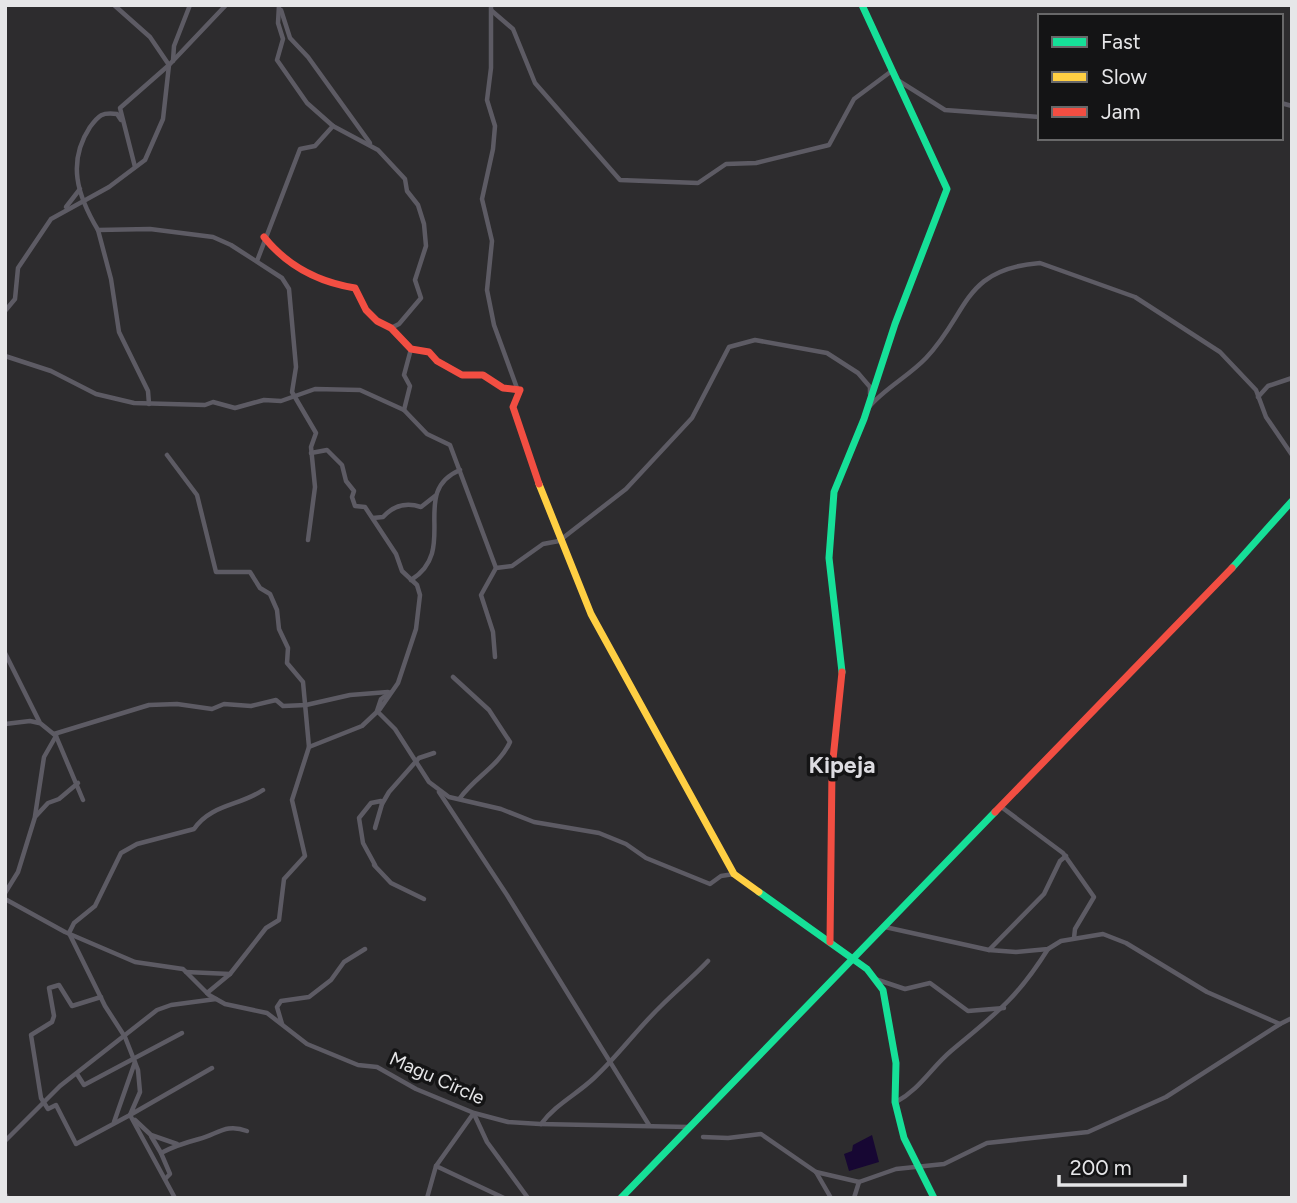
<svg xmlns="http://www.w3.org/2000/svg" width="1297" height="1203" font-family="Figtree,sans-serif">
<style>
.water{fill:#170733}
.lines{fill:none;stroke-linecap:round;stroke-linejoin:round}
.street{stroke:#5d5b64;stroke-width:4.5}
.fast{stroke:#16e098;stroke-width:7}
.slow{stroke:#ffcf43;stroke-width:7}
.jam{stroke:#f24e42;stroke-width:7}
.labels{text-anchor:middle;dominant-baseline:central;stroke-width:7;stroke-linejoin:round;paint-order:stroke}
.street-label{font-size:19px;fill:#e6e6e8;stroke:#141415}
.quarter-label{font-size:23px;font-weight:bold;fill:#dddce1;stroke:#141415}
</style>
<rect width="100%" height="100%" fill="#2d2c2e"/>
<path class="water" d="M 872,1135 L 879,1162 L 849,1171 L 844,1154 L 852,1151 L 853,1145 Z"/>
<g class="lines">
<g class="street">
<path d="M 114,5 L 150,37 L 169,65 L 120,108 L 135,167"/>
<path d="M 279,5 L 278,23 L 283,39 L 277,60 L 307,103 L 333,126 L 378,150 L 405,179 L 407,191 L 418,205 L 424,224 L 426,246 L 415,280 L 421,298 L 399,324 L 391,328"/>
<path d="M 491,5 L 491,68 L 487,100 L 495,126 L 493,149 L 482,199 L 492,241 L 487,290 L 494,325 L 517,388"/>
<path d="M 281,10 L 290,38 L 308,57 L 370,143"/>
<path d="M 492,11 L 513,29 L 535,83 L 620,180 L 698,183 L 726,164 L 756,163 L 829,145 L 854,99 L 893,70"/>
<path d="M 173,61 L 174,46 L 190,5"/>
<path d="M 899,81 L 945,110 L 1040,117"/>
<path d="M 1281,103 L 1292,106"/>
<path d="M 121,120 L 117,114 C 102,112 99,115 90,127 C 67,162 77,195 98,230 L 150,229 L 213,237 L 231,245 L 282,278 L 289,289 L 296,367 L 292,392 L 316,433 L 311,447 L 315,487 L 308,540"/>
<path d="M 66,207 L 80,189"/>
<path d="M 98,230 L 111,279 L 119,332 L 148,391 L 149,404"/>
<path d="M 257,261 L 300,149 L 315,146 L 333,126"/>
<path d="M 5,311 L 15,299 L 18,268 L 51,219 L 109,187 L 145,160 L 163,119 L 169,65 L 226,5"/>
<path d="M 5,356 L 51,371 L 96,394 L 134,403 L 205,405 L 213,402 L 235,408 L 264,400 L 281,401 L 315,389 L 360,390 L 404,410 L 427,434 L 450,445 L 496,568"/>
<path d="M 1258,397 L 1268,386 L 1292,378"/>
<path d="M 869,407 C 885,388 909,376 926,358 C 969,313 962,269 1040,263 L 1135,297 L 1220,352 L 1256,390 L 1266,417 L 1292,455"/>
<path d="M 404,410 L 410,386 L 404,375 L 411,349"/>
<path d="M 167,455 L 197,495 L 216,572 L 250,572 L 260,588 L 270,594 L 277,610 L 279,629 L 288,648 L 287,663 L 303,682 L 309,747"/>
<path d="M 373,518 L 383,517 C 394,505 406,502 421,507 L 435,496"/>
<path d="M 411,580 C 460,550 408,492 460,470"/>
<path d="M 5,653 L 40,723 L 56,736 L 83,800"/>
<path d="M 495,657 L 493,632 L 481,595 L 496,568 L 512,566 L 543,544 L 559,541 L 626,489 L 692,418 L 729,347 L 755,340 L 827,353 L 858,373 L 870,387 L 870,394"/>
<path d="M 453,677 L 489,710 L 510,742 C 499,766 475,777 460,798"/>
<path d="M 391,692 L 381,699 L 377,711 L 395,729 L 429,782 L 449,797 L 501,809 L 534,822 L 599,833 L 626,844 L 646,858 L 710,884 L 721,876 L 734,874"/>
<path d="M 5,724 L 30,721 L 39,723"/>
<path d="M 54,734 L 149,705 L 177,704 L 212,709 L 224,704 L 251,706 L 276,700 L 283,706 L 306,705 L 350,695 L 388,692"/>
<path d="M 439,792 L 507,895 L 649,1125"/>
<path d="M 1000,806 L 1063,853 L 1094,897 L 1075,929 L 1074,938"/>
<path d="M 35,816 L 44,757 L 56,736"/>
<path d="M 375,828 L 382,804"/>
<path d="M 374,865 L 391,883 L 424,899"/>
<path d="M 375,865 L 363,843 L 359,818 L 371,803 L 381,801 L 382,804 L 389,792 L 419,758 L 434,753"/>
<path d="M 5,893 L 18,872 L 35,817 L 48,803 L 59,799 L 78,783"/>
<path d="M 5,899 L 65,932 L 135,962 L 183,969 L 209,995 L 225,1004 L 267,1013 L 307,1044 L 358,1065 L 377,1067 L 416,1089 L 474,1113 L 508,1122 L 540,1124 L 689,1127"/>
<path d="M 989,950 L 1044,894 L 1060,861 L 1066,856"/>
<path d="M 186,972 L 230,974 L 266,928 L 279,920 L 284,879 L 305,856 L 292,800 L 309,747 L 362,726 L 380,709 L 398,683 L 416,629 L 420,595 L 417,585 L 402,571 L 396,554 L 365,507 L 355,506 L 352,497 L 354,491 L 346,481 L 342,465 L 327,450 L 311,453"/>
<path d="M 875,979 L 905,989 L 930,983 L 968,1011 L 1004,1008"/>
<path d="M 207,993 L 230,974"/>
<path d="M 101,997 L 72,1006 L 59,985 L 49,988 L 54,1016 L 52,1022 L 31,1035 L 41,1098 L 48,1109 L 56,1105 L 76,1144 L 130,1115"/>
<path d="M 282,1024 L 277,1007 L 281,1001 L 309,997 L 331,980 L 344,962 L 365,949"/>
<path d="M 1280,1024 L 1292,1018"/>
<path d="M 212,1068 L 130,1115 L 140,1092 L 138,1070 L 125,1037 L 105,1006 L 69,933 L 74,923 L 95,906 L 121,853 L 137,844 L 194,829 C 211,804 240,806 263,790"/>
<path d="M 77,1074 L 84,1085 L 182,1033"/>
<path d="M 896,1102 C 920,1089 931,1068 951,1051 C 995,1014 1016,1000 1048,949"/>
<path d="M 474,1114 L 487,1142 L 528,1198"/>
<path d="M 130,1115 L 175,1198"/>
<path d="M 135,1120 L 151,1135 L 177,1144"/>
<path d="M 114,1122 L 135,1062"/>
<path d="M 541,1124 C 556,1104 576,1095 594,1078 C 618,1056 637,1029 661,1006 C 677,990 693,977 708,961"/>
<path d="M 151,1136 L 161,1153"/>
<path d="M 703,1137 L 728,1138 L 761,1134 L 816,1172 L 831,1198"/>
<path d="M 5,1141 L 60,1086 L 157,1010 L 171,1005 L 216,999"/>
<path d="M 436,1166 C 459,1177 481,1187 504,1198"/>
<path d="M 816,1172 L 859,1182 L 896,1169 L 944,1164 L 987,1143 L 1088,1132 L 1166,1097 L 1280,1024 L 1207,992 L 1126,943 L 1103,934 L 1061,941 L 1048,949 L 1016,952 L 989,950 L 885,927"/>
<path d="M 165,1179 L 170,1174 L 161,1153 C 174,1146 184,1143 199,1139 C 218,1134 226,1123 247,1131"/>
<path d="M 5,1194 L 7,1198"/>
<path d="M 427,1198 L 436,1166 L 473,1114"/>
<path d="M 854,1198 L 859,1182"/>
</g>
<g class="fast">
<path d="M 1232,568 L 1292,501"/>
<path d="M 842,672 L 829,558 L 834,492 L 864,419 L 895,324 L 947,189 L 862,5"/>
<path d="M 759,892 L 867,969 L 883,990 L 896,1063 L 895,1102 L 904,1138 L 934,1198"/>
<path d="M 621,1198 L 995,812"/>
</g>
<path class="slow" d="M 539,484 L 591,614 L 734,874 L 759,892"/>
<g class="jam">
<path d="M 264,237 C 288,267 318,282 355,288 L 366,310 L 377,321 L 391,328 L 411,349 L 429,352 L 437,361 L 462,375 L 483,375 L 503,388 L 520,390 L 513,407 L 539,484"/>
<path d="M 995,812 L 1232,568"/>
<path d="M 830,942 L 832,769 L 842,672"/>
</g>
</g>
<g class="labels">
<g class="street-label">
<text transform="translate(437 1078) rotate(24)">Magu Circle</text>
</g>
<g class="quarter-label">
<text x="842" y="765">Kipeja</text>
</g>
</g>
<rect width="1297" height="1203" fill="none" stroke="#e6e6e8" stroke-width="14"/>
<rect x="1038" y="14" width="245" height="126" fill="#141415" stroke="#686869" stroke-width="2"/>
<rect x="1052" y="37" width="35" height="10" fill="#16e098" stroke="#686869" stroke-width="2"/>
<text x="1101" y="49" font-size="21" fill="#e6e6e8">Fast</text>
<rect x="1052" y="72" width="35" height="10" fill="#ffcf43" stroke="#686869" stroke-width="2"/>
<text x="1101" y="84" font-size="21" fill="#e6e6e8">Slow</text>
<rect x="1052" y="107" width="35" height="10" fill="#f24e42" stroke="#686869" stroke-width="2"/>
<text x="1101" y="119" font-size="21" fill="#e6e6e8">Jam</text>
<path d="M1059 1175v10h126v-10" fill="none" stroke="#e6e6e8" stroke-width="3.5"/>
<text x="1070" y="1175" font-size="21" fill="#e6e6e8" stroke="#141415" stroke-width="5" paint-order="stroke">200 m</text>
</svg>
